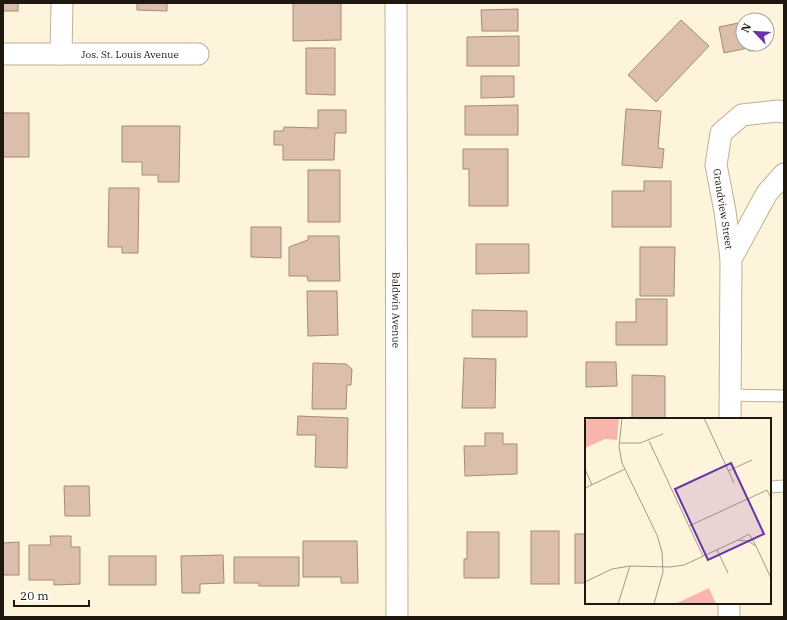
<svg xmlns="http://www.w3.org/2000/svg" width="787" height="620" font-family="'IBM Plex Serif',serif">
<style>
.building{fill:#dbbeab;stroke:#a58b78}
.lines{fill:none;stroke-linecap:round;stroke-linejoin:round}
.lane-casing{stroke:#bfb195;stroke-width:13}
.street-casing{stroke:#bfb195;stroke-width:23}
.lane{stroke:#fff;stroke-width:11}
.street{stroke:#fff;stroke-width:21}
.labels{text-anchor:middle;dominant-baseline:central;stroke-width:3;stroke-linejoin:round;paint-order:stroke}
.street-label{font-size:10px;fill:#1e180e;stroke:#fff}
.inset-road{fill:none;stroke:#a49b89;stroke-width:1}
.view{fill:#6d32a8;fill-opacity:0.15;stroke:#6d32a8;stroke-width:2}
.inset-edge{fill:none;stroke:#1e180e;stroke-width:2}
</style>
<rect width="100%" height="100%" fill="#fef3db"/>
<g class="building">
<rect x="3" y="3" width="15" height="8"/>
<path d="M 137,3 L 167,3 L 167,11 L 137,10 Z"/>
<path d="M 293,3 L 341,3 L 341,40 L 293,41 Z"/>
<path d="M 518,9 L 518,31 L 482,31 L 481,10 Z"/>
<path d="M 681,20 L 709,46 L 656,102 L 628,75 Z"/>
<path d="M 743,22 L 743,44 L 767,44 L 767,47 L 749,51 L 748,48 L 724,53 L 719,27 Z"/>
<path d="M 519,36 L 519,66 L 467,66 L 467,37 Z"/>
<path d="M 306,48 L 335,48 L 335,95 L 306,94 Z"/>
<path d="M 481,76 L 514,76 L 514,97 L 481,98 Z"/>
<path d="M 518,105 L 518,135 L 465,135 L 465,106 Z"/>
<path d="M 626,109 L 661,111 L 658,148 L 664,149 L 662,168 L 622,165 Z"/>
<path d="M 318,110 L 346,110 L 346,133 L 335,133 L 334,160 L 283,160 L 283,145 L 274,145 L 274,131 L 283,131 L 284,127 L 318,128 Z"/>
<rect x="3" y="113" width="26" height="44"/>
<path d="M 122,126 L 180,126 L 179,182 L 158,182 L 158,175 L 142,175 L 142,162 L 122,162 Z"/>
<path d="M 463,149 L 508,149 L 508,206 L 469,206 L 469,169 L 463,169 Z"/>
<rect x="308" y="170" width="32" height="52"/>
<path d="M 644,181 L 671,181 L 671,227 L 612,227 L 612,191 L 644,191 Z"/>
<path d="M 109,188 L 139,188 L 138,253 L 122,253 L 122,247 L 108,247 Z"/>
<path d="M 251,227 L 281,227 L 281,258 L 251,257 Z"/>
<path d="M 308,236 L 339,236 L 340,281 L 308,281 L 307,276 L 289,276 L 289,247 L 308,240 Z"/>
<path d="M 476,244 L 529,244 L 529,273 L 476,274 Z"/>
<path d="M 640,247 L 675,247 L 674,296 L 640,296 Z"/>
<path d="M 307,291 L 337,291 L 338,335 L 308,336 Z"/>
<path d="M 636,299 L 667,299 L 667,345 L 616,345 L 616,322 L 636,322 Z"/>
<path d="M 472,310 L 527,311 L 527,337 L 472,337 Z"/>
<path d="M 464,358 L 496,359 L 495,408 L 462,408 Z"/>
<path d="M 586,362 L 616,362 L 617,386 L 586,387 Z"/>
<path d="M 313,363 L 346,364 L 352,369 L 351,385 L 347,385 L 346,409 L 312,409 Z"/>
<path d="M 632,375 L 665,376 L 665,419 L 632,419 Z"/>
<path d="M 298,416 L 348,418 L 347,468 L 315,467 L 316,435 L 297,435 Z"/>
<path d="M 485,433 L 503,433 L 503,444 L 517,444 L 517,474 L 465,476 L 464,446 L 485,446 Z"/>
<path d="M 64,486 L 89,486 L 90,516 L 65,516 Z"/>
<rect x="531" y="531" width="28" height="53"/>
<path d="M 467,532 L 499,532 L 499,578 L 464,578 L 464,559 L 467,559 Z"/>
<rect x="575" y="534" width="11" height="49"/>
<path d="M 50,536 L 71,536 L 71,547 L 80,547 L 80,584 L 54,585 L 54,580 L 29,580 L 29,545 L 51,545 Z"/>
<path d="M 303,541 L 357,541 L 358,583 L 341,583 L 341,577 L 303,577 Z"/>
<path d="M 19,542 L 19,575 L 3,575 L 3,543 Z"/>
<path d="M 223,555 L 224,583 L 200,584 L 200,593 L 182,593 L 181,556 Z"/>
<rect x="109" y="556" width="47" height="29"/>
<path d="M 234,557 L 299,557 L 299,586 L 259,586 L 259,583 L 234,583 Z"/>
</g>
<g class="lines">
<g class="lane-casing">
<g id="lane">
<path d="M 730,395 L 784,396"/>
<path d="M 770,487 L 784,486"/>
</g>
</g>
<g class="street-casing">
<g id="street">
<path id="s1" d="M 396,3 L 397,617"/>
<path id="s2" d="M 3,54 L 198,54"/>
<path d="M 61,54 L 62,3"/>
<path d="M 731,259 L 725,211 L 716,165 L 721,133 L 742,115 L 777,111 L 784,112"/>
<path d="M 730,419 L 731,259 L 767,193 L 784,174"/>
<path d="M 729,617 L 729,603"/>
</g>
</g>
<use href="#lane" class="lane"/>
<use href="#street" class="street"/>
</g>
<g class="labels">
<g class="street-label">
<text stroke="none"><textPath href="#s2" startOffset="127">Jos. St. Louis Avenue</textPath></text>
<text transform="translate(723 209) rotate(81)">Grandview Street</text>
<text stroke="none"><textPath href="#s1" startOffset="307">Baldwin Avenue</textPath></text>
</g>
</g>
<g transform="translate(585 418)">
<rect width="186" height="186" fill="#fef3db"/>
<path d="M 6,0 L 34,0 L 32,22 L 20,21 L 0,30 L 0,3 ZM 124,170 L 131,186 L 90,186 Z" fill="#f7b5ac"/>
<path class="inset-road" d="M 37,0 L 34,29 L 37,45 L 72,117 L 77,134 L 78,154 L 69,186M 119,0 L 149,65M 64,23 L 118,138M 35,25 L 55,25 L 78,16M 0,51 L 7,67M 143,53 L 167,42M 0,70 L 40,51M 104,108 L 182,72 L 186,80M 153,122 L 164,116 L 171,128M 132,132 L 143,155M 0,164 L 27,151 L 45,148 L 85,149 L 99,147 L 153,122 L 163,123 L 171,128 L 186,160M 33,186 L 45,148"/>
<path class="view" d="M 146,45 L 179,116 L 123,142 L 90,71 Z"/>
<rect width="186" height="186" class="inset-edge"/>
</g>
<rect width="787" height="620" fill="none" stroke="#1e180e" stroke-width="8"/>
<g transform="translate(755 32) rotate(295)"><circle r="19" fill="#ffffff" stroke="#a5a39f"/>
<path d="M0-3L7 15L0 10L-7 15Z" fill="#6d32a8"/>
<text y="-6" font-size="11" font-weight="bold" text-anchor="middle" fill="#1e180e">N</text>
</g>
<path d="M14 600v6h75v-6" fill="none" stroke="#1e180e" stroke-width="2"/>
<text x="20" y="600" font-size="12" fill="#1e180e" stroke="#ffffff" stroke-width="3" paint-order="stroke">20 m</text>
</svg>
